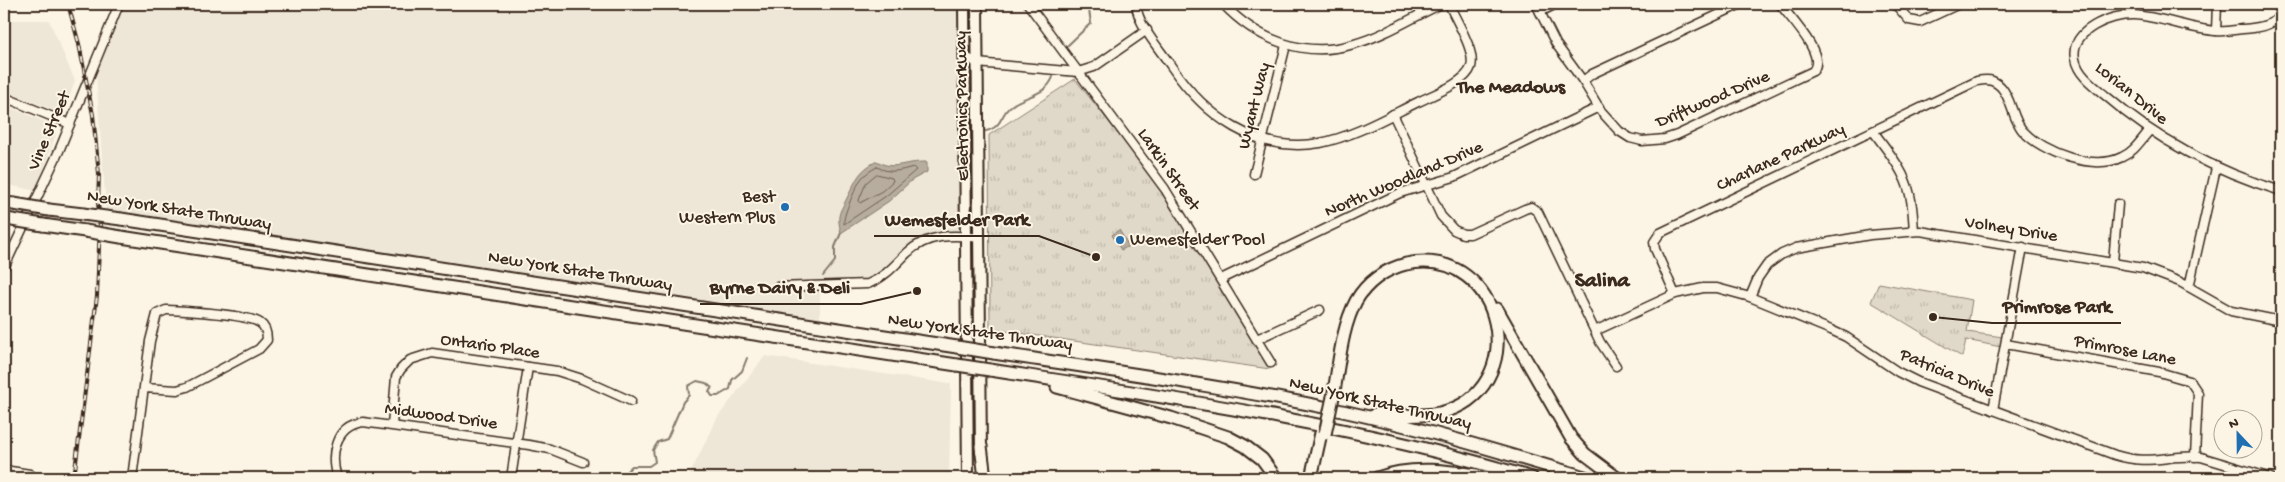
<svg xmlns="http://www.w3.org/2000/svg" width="2285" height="482" font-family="'Gochi Hand',sans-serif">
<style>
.built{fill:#eee6d6}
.park{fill:url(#park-tufts);stroke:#8e8173}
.water{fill:#b7ad9e;stroke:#85796b}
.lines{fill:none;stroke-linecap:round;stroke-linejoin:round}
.shore{stroke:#6d5e51;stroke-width:1}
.stream{stroke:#85796b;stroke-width:2}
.minor-casing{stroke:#3b2a1e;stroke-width:11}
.major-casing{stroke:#3b2a1e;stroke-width:14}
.highway-casing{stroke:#3b2a1e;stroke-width:15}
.minor{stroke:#fcf5e5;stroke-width:8}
.major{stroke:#fcf5e5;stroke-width:10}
.highway{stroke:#fcf5e5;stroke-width:11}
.rail-casing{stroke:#3b2a1e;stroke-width:4}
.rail{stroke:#fcf5e5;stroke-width:2;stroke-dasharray:5.5;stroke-linecap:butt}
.highway-bridge-casing{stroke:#3b2a1e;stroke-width:15;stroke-linecap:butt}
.highway-bridge{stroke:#fcf5e5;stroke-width:11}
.poi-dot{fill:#1f6fb2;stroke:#fcf5e5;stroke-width:2}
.labels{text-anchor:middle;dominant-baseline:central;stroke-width:4;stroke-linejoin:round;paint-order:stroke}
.street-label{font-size:18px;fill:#3b2a1e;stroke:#fcf5e5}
.poi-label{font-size:18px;fill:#3b2a1e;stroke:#fcf5e5;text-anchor:end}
.neighbourhood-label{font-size:19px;font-weight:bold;fill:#3b2a1e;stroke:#fcf5e5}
.district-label{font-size:22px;font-weight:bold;fill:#3b2a1e;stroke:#fcf5e5}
.leader{fill:none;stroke:#3b2a1e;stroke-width:2}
.callout-dot{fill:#3b2a1e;stroke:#fcf5e5;stroke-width:2}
.callout-label{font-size:19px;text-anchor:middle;font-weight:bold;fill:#3b2a1e;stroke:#fcf5e5;stroke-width:4;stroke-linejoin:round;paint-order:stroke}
</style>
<defs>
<pattern id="park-tufts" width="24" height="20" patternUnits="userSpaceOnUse" patternTransform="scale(1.25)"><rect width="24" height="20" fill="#e0d8c8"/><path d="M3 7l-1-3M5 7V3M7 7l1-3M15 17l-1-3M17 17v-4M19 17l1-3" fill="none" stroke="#c1baab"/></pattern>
</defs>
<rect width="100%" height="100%" fill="#fcf5e5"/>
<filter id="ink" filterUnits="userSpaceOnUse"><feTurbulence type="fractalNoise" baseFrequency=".02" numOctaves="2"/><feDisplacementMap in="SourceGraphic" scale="10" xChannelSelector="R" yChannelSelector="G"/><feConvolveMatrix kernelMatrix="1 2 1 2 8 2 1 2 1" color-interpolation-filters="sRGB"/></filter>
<g filter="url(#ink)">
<g class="built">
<path d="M 123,4 L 959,4 L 960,230 L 934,234 L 919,239 L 880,274 L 865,280 L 847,282 L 820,281 L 820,318 L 106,209 L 96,76 Z"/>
<path d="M 4,20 L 49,20 L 75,81 L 66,107 L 57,111 L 4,91 Z"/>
<path d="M 4,105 L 50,124 L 56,134 L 36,191 L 4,184 Z"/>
<path d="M 765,356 L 951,384 L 949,478 L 688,478 L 717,418 Z"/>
</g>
<g class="park">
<path d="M 1075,79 L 1158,184 L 1270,369 L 990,329 L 989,135 Z"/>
<path d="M 1879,283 L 1972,300 L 1967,332 L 2003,337 L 2001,347 L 1966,340 L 1962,357 L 1871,302 Z"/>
</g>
<g class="water">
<path d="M 877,161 C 890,169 897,165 911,163 C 917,162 922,162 927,162 L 927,172 L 912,180 L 889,201 L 841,233 C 836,213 840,213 848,196 C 857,179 858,171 877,161 Z"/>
<path d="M 1119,230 L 1129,246 L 1121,250 L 1112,235 Z"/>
</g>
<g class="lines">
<g class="shore">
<path d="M 877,167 C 890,174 899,171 913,167 L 916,170 L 886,196 L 844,224 C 842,217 856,187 861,179 C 865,174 871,170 877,167 Z"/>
<path d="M 877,174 L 892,178 L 893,181 L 882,191 L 860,203 L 859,200 L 866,183 Z"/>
</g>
<g class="stream">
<path d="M 1065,48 L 1091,23 L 1088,4"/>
<path d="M 986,131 C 1003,127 1000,114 1011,106 C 1025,95 1046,96 1053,77"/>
<path d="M 823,276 L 835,261 L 835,247 L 841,233"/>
<path d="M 620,478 L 632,466 L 649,466 L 655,462 L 653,450 L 658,442 L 667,439 L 683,402 L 689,395 L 688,386 L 697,381 L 706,383 L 712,388 L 709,391 L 712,396 L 718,396 L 730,389 L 732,380 L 742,371 L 747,358"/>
</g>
<g class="minor-casing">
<g id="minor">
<path d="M 1028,4 L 1165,189 L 1271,363"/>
<path d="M 1136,4 C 1138,26 1159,48 1171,66 C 1205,116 1256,154 1320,143 C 1355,136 1387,117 1418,102 C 1432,95 1466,83 1471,67 C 1476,51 1455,19 1449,4"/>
<path d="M 1223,4 C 1257,40 1305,59 1354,44 C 1384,36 1413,17 1441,4"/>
<path d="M 1536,4 L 1556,44 L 1583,81 L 1601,111 L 1619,131 L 1630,138 L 1642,141 L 1665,139 L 1677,135 L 1813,71 C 1827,55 1790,18 1780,4"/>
<path d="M 1895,4 L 1909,20 L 1920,22 L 1959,4"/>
<path d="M 1540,12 L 1556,4"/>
<path d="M 2281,16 C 2270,26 2258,28 2243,29 C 2234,30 2225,32 2216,31 C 2189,29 2162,17 2134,15 C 2112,14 2069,30 2075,59 C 2078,75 2094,86 2106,96 C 2158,141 2215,171 2281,191"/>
<path d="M 2216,31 L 2217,4"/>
<path d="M 966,57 L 977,63 L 1078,72 L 1094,67 L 1147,30"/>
<path d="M 1583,81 L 1592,74 L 1741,4"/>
<path d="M 4,97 L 70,124"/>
<path d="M 1393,114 L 1441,216 L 1454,230 L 1463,234 L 1470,234 L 1525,209 L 1531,207 L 1538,212 L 1600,342 L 1616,366"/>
<path d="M 1873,131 C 1887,150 1905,171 1910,195 C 1913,207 1913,219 1914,231"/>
<path d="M 1254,174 L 1286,45"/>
<path d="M 2113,262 L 2118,204"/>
<path d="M 4,268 L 59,151 L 119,4"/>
<path d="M 1221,279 L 1400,193 L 1454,177 L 1599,107"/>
<path d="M 777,287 L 868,284 C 885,277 894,266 907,253 C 927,234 954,234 980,238"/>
<path d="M 2189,287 L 2216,168"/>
<path d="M 1675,294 L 1655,249 L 1654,242 L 1660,233 L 1977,81 C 1987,79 1993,79 2001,87 C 2012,99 2012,119 2023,131 C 2043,153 2094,171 2122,157 C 2134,152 2141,140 2149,131"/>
<path d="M 1750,297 L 1758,278 L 1767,265 L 1782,254 L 1796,248 L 1870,235 L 1920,231 L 2143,268 L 2180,282 L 2231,311 L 2281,321"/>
<path d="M 1595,331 L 1675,294 L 1703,288 L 1717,288 L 1750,297 L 1831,330 L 1846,337 L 1898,372 L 1918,382 L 2115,455 C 2149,466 2169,454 2201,457 L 2271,478"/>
<path d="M 1257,339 L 1320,310"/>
<path d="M 2006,344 L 2159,372 L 2190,381 L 2198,393 L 2195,457"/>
<path d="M 1993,410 L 2023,247"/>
<path d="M 392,425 L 396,377 L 401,369 L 410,360 L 432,353 L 557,371 L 582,379 L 631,401"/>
<path d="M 4,470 L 30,474"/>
<path d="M 132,478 L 150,341 L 157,314 L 166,310 C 185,311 247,314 260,323 C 266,327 267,333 267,340 L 259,349 L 187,387 L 177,390 L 144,388"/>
<path d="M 337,478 C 330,456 334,426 363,422 L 529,445 L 550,449 L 583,462"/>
<path d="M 511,478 L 528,367"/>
</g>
</g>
<g class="major-casing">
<g id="major">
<path d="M 964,4 L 968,478"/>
<path d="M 977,4 L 981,452"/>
</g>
</g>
<g class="highway-casing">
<g id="highway">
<path d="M 4,203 L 14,204"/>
<path d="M 49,210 L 83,214"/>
<path d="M 121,219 L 957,347"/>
<path d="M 43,225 L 85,231"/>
<path d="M 121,237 L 957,365"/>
<path d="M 1497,309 L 1571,438 L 1585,454 L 1617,478"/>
<path d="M 994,353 C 1107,370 1221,386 1333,409 C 1419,427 1504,453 1588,478"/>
<path d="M 990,370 C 1172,398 1355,424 1532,478"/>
<path d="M 1057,387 L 1171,418 L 1228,437 L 1245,446 L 1262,459 L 1276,478"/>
<path d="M 1333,397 C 1339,366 1341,329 1356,301 C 1366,283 1385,269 1406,264 C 1505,244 1534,392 1439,413 C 1418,417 1395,415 1375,414"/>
<path d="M 981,446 L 985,478"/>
<path d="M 1311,478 L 1321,433"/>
<path d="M 1377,478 C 1415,464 1456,472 1495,478"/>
</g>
</g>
<use href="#minor" class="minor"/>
<use href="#major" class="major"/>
<use href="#highway" class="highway"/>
<g class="rail-casing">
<path id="rail" d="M 68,4 L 79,44 L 93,115 L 99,174 L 98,203 L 100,222 L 97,296 L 74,478"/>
</g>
<use href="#rail" class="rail"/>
<g class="highway-bridge-casing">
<g id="highway-bridge">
<path d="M 14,204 L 49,210"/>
<path d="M 83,214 L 121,219"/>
<path d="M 6,219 L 43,225"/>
<path d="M 85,231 L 121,237"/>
<path d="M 957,347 L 994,353"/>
<path d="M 957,365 L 990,370"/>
<path d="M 1325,434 L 1333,397"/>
</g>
</g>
<use href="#highway-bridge" class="highway-bridge"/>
</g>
</g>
<g class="poi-dot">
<circle cx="785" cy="207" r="5"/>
<circle cx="1120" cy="240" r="5"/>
</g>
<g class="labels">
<g class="street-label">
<text transform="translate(2131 94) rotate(39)">Lorian Drive</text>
<text transform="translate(1713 100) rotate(-23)">Driftwood Drive</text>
<text transform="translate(963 106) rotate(-91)">Electronics Parkway</text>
<text transform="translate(1255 106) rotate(-76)">Wyant Way</text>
<text transform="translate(50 131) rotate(-67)">Vine Street</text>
<text transform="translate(1781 158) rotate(-25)">Charlane Parkway</text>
<text transform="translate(1168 170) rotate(55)">Larkin Street</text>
<text transform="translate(1404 180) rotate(-23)">North Woodland Drive</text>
<text transform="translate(179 211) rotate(9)">New York State Thruway</text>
<text transform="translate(2011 230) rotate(9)">Volney Drive</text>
<text transform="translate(580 272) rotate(9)">New York State Thruway</text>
<text transform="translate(980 333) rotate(8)">New York State Thruway</text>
<text transform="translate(490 347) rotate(8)">Ontario Place</text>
<text transform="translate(2125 351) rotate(11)">Primrose Lane</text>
<text transform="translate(1947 374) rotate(23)">Patricia Drive</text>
<text transform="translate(1380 404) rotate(13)">New York State Thruway</text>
<text transform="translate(441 417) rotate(8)">Midwood Drive</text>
</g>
<g class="poi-label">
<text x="775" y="197">Best<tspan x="775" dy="21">Western Plus</tspan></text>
<text x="1130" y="240" text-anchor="start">Wemesfelder Pool</text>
</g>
<g class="neighbourhood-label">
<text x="1511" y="88">The Meadows</text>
</g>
<g class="district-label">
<text x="1602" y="282">Salina</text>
</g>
</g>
<path class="leader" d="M1096 257L1039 236H874M917 291L861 304H700M1933 317L1992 323H2121"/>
<g class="callout-dot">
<circle cx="1096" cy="257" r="5"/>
<circle cx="917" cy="291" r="5"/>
<circle cx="1933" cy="317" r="5"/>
</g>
<g class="callout-label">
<text x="957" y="225">Wemesfelder Park</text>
<text x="780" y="293">Byrne Dairy &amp; Deli</text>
<text x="2057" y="312">Primrose Park</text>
</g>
<rect width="2285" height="482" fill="none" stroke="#fcf5e5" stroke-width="20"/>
<rect x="10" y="10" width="2265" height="462" fill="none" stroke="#3b2a1e" stroke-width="2" filter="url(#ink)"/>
<g transform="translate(2238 434) rotate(338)"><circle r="24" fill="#fcf5e5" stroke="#afa495"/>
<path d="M0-4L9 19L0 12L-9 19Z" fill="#1f6fb2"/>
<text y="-8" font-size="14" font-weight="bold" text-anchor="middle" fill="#3b2a1e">N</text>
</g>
</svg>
